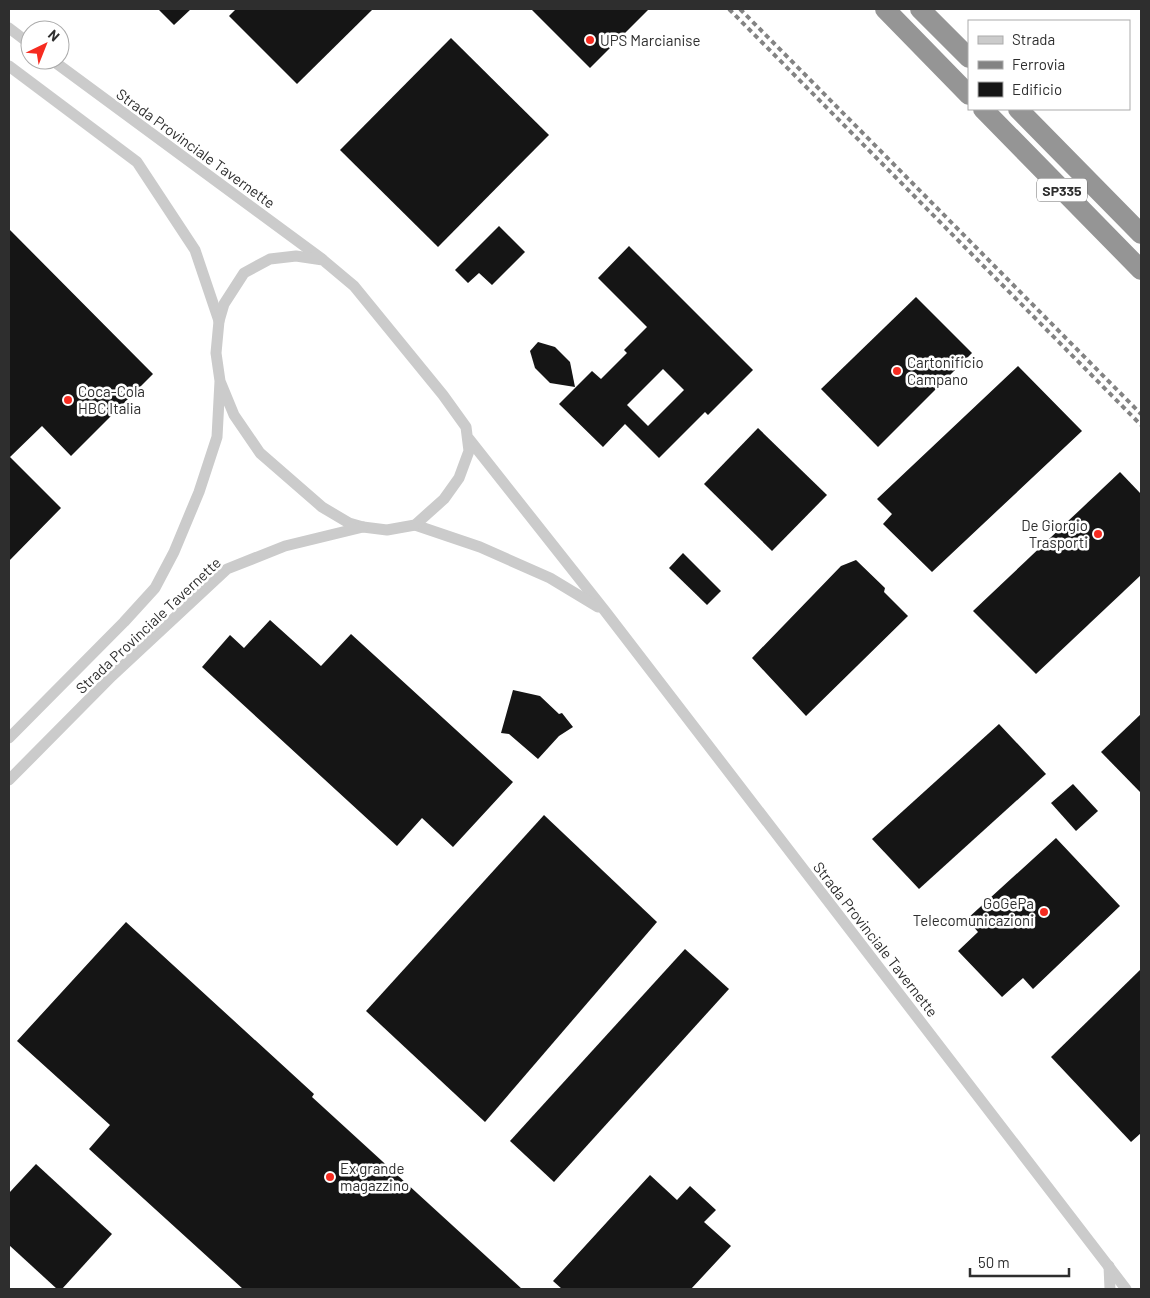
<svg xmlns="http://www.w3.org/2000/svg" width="1150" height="1298" font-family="Barlow,sans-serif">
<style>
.building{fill:#151515;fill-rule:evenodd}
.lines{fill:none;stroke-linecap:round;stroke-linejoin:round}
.street{stroke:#cbcbcb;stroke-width:11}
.highway{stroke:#959595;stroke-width:20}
.rail{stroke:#838383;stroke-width:4;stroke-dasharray:5 4;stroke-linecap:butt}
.poi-dot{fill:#f62b20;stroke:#fff;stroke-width:2}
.labels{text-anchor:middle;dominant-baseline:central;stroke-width:5;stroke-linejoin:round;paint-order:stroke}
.shield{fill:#fff;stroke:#6d6d6d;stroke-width:1}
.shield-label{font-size:14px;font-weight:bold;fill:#2e2e2e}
.poi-label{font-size:15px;fill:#2e2e2e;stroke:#fff;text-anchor:start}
.street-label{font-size:15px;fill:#2e2e2e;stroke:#fff}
</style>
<rect width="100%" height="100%" fill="#fff"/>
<g class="building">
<path d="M 158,9 L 191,9 L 174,25 Z"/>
<path d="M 236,9 L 373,9 L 297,84 L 229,16 Z"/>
<path d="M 531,9 L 649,9 L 590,68 Z"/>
<path d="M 451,38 L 549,135 L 438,247 L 340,150 Z"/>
<path d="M 499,226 L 525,252 L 492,285 L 479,273 L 468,283 L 455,270 Z"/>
<path d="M 9,229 L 153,374 L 71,456 L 42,426 L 10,457 L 61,508 L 9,561 Z"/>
<path d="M 629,246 L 753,370 L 708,415 L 705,412 L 659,458 L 625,424 L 603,447 L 559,404 L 592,371 L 601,379 L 627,353 L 624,350 L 647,327 L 598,278 ZM 663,369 L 684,390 L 648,426 L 627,405 Z"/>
<path d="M 916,297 L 972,353 L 878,447 L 821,389 Z"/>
<path d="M 538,342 L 555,347 L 570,362 L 575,387 L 550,383 L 535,368 L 530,351 Z"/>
<path d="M 1018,366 L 1082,431 L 932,572 L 883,524 L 892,514 L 877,499 Z"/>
<path d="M 758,428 L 827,495 L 772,551 L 704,484 Z"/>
<path d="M 1120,472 L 1141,494 L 1141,575 L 1036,674 L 973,611 Z"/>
<path d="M 683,553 L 721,591 L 707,605 L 669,568 Z"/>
<path d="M 856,560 L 885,588 L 884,592 L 908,616 L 806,716 L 752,658 L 841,566 Z"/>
<path d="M 270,620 L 321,666 L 351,634 L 513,782 L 453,847 L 422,818 L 397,846 L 202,667 L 230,635 L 244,648 Z"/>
<path d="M 513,690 L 540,696 L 559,714 L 562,713 L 573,727 L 559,736 L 538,759 L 509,734 L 501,733 Z"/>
<path d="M 1141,714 L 1141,793 L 1101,752 Z"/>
<path d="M 999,724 L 1046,774 L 919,889 L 872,839 Z"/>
<path d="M 1073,784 L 1098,811 L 1076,831 L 1051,803 Z"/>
<path d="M 544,815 L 657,922 L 485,1122 L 366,1011 Z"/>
<path d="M 1056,838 L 1120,906 L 1033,989 L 1023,978 L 1002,997 L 958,951 L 978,932 L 967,919 Z"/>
<path d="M 126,922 L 314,1094 L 312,1097 L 522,1289 L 243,1289 L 89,1149 L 110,1125 L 17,1041 Z"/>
<path d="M 685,949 L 729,989 L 554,1182 L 510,1141 Z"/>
<path d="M 1141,969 L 1141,1133 L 1131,1142 L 1051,1057 Z"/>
<path d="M 36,1164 L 112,1234 L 62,1289 L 57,1289 L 9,1245 L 9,1193 Z"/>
<path d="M 650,1175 L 677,1200 L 690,1186 L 716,1210 L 704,1222 L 731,1246 L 691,1289 L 562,1289 L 553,1281 Z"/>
</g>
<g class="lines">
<g class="street">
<path d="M 9,28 L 30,44"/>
<path d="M 52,60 L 322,259"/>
<path d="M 9,66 L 137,162 L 195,250 L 219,321"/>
<path d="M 469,439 L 605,611 L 1126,1289"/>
<path d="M 415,525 L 480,547 L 550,578 L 598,607"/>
<path d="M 9,738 L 124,622 L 155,588 L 174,552 L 199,492 L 217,437 L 220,381 L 216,353 L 219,321 L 224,304 L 244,273 L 270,259 L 296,256 L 323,260 L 354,286 L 443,395 L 466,427 L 469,451 L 459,478 L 444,499 L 415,525 L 387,530 L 363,527 L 349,523 L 322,507 L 260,453 L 234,415 L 220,381"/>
<path d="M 9,780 L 112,676 L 227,569 L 285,546 L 363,527"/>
<path d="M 1109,1266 L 1110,1289"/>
</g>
<g class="highway">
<path d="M 885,9 L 969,95"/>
<path d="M 920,9 L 969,58"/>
<path d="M 983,109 L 1141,270"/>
<path d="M 1018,109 L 1141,234"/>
</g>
<g class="rail">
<path d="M 729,9 L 1141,425"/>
<path d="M 740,9 L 1141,414"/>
</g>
</g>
<g class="poi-dot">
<circle cx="590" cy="40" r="5"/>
<circle cx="897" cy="371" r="5"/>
<circle cx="68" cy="400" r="5"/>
<circle cx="1098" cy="534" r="5"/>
<circle cx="1044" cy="912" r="5"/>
<circle cx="330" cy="1177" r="5"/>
</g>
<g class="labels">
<rect class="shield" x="1037" y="178.5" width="50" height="23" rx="4"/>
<g class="shield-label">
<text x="1062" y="190">SP335</text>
</g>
<g class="poi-label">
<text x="600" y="40">UPS Marcianise</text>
<text x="907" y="362">Cartonificio<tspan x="907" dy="17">Campano</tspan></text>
<text x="78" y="391">Coca-Cola<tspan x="78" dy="17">HBC Italia</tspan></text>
<text x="1088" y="525" text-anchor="end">De Giorgio<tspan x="1088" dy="17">Trasporti</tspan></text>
<text x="1034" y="903" text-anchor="end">GoGePa<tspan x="1034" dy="17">Telecomunicazioni</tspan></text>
<text x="340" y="1168">Ex grande<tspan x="340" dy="17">magazzino</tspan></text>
</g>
<g class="street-label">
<text transform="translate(196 148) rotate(36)">Strada Provinciale Tavernette</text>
<text transform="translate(148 625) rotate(-43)">Strada Provinciale Tavernette</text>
<text transform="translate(876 939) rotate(52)">Strada Provinciale Tavernette</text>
</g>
</g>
<rect width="1150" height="1298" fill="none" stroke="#2e2e2e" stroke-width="20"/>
<rect x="968" y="20" width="162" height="90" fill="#ffffff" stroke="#ababab"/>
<rect x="978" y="36" width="25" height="8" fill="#cbcbcb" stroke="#ababab"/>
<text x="1012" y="45" font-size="15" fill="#2e2e2e">Strada</text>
<rect x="978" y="61" width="25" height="8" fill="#838383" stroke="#ababab"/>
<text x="1012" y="70" font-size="15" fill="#2e2e2e">Ferrovia</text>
<rect x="978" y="82" width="25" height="15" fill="#151515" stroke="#ababab"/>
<text x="1012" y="95" font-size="15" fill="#2e2e2e">Edificio</text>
<g transform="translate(45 45) rotate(43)"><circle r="24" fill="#ffffff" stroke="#ababab"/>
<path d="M0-4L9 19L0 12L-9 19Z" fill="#f62b20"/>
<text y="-8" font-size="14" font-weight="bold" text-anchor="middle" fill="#2e2e2e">N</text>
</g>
<path d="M970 1268v8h99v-8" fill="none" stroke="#2e2e2e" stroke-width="2.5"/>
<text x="978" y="1268" font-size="15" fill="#2e2e2e" stroke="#ffffff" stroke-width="4" paint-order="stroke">50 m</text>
</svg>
